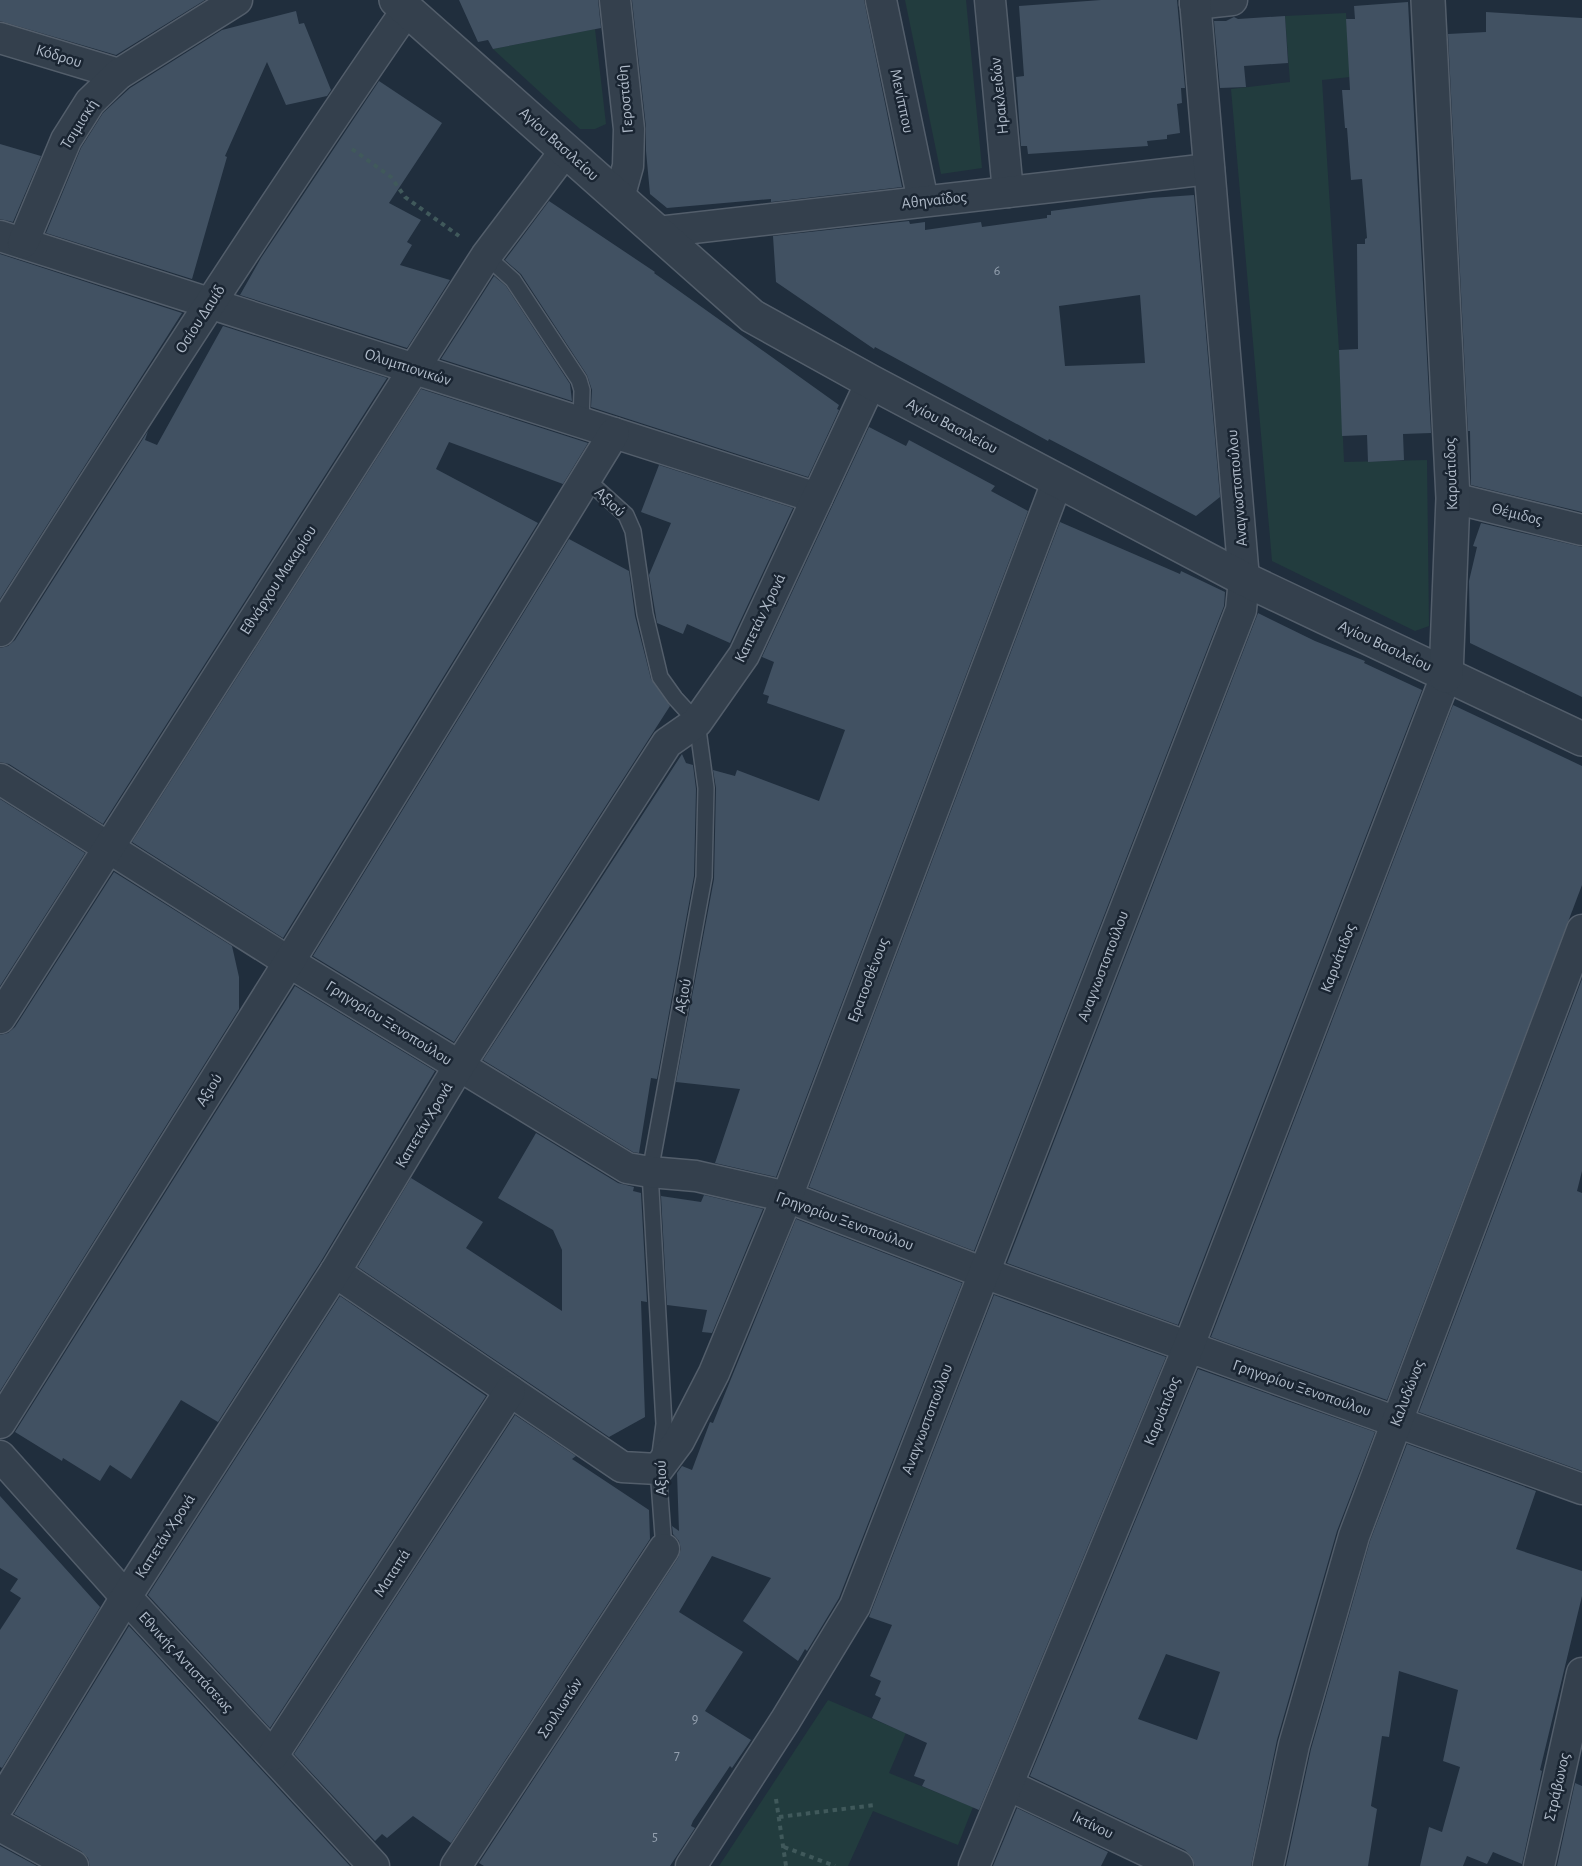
<svg xmlns="http://www.w3.org/2000/svg" width="1582" height="1866" font-family="'Alegreya Sans',sans-serif">
<style>
.green{fill:#223c3e}
.building{fill:#415162;fill-rule:evenodd}
.lines{fill:none;stroke-linecap:round;stroke-linejoin:round}
.service-casing{stroke:#535e6b;stroke-width:18}
.minor-casing{stroke:#535e6b;stroke-width:33}
.tertiary-casing{stroke:#535e6b;stroke-width:36}
.path{stroke:#40595b;stroke-width:4;stroke-dasharray:4.5 4.5;stroke-linecap:butt}
.service{stroke:#34404d;stroke-width:15}
.minor{stroke:#34404d;stroke-width:30}
.tertiary{stroke:#34404d;stroke-width:33}
.labels{text-anchor:middle;dominant-baseline:central;stroke-width:5;stroke-linejoin:round;paint-order:stroke}
.number-label{font-size:14px;fill:#94a0af}
.street-label{font-size:16px;fill:#b0bbc9;stroke:#1a2532}
</style>
<rect width="100%" height="100%" fill="#202e3d"/>
<g class="green">
<path d="M 905,0 L 966,0 L 982,168 L 941,174 Z"/>
<path d="M 1346,13 L 1350,77 L 1322,80 L 1339,350 L 1344,462 L 1427,460 L 1429,626 L 1415,631 L 1272,561 L 1231,89 L 1290,82 L 1285,16 Z"/>
<path d="M 595,29 L 606,124 L 595,129 L 580,129 L 493,49 Z"/>
<path d="M 828,1700 L 906,1733 L 889,1773 L 973,1807 L 958,1845 L 873,1811 L 848,1866 L 719,1866 Z"/>
</g>
<g class="building">
<path d="M 0,0 L 205,0 L 116,55 L 0,21 Z"/>
<path d="M 459,0 L 598,0 L 601,28 L 493,49 L 488,40 L 478,42 Z"/>
<path d="M 632,0 L 864,0 L 902,187 L 771,202 L 771,199 L 667,208 L 650,194 L 646,151 L 646,127 Z"/>
<path d="M 1101,0 L 1177,0 L 1185,88 L 1181,88 L 1182,103 L 1177,104 L 1180,133 L 1167,135 L 1167,139 L 1147,141 L 1148,146 L 1028,154 L 1027,146 L 1021,146 L 1016,77 L 1024,76 L 1019,6 Z"/>
<path d="M 1408,2 L 1431,433 L 1403,434 L 1404,460 L 1368,462 L 1367,435 L 1342,436 L 1339,350 L 1358,349 L 1357,244 L 1365,244 L 1365,239 L 1367,238 L 1362,179 L 1351,180 L 1347,128 L 1345,128 L 1342,90 L 1350,90 L 1346,19 L 1355,19 L 1354,6 Z"/>
<path d="M 296,11 L 299,24 L 304,23 L 331,90 L 327,96 L 286,105 L 267,62 L 225,156 L 227,157 L 192,279 L 46,233 L 81,148 L 103,113 L 130,88 L 222,30 Z"/>
<path d="M 1486,12 L 1582,18 L 1582,512 L 1471,485 L 1470,431 L 1468,431 L 1448,34 L 1486,32 Z"/>
<path d="M 1285,16 L 1288,63 L 1244,66 L 1246,87 L 1220,88 L 1214,21 L 1226,21 L 1234,17 L 1238,19 Z"/>
<path d="M 379,81 L 442,123 L 389,203 L 421,220 L 407,242 L 412,245 L 400,265 L 450,280 L 407,348 L 240,295 L 261,258 Z"/>
<path d="M 0,144 L 41,156 L 13,222 L 0,219 Z"/>
<path d="M 1194,195 L 1220,497 L 1196,516 L 1049,439 L 1048,441 L 875,347 L 874,349 L 776,282 L 773,236 L 909,221 L 910,224 L 925,222 L 925,230 L 981,222 L 982,227 L 1047,218 L 1047,215 L 1051,215 L 1051,211 L 1151,198 ZM 1140,295 L 1145,363 L 1065,366 L 1059,306 Z"/>
<path d="M 549,201 L 655,272 L 654,273 L 839,405 L 837,409 L 839,410 L 808,477 L 591,407 L 592,390 L 587,375 L 521,274 L 505,260 Z"/>
<path d="M 0,254 L 182,313 L 0,599 Z"/>
<path d="M 494,276 L 506,286 L 570,384 L 572,401 L 441,359 Z"/>
<path d="M 223,326 L 387,378 L 103,824 L 9,764 L 0,762 L 0,648 L 8,646 L 15,640 L 148,431 L 145,440 L 157,445 Z"/>
<path d="M 421,389 L 588,443 L 563,484 L 449,442 L 436,469 L 538,523 L 283,938 L 132,842 Z"/>
<path d="M 869,427 L 906,446 L 909,440 L 995,486 L 991,491 L 1028,511 L 776,1177 L 715,1163 L 740,1089 L 676,1082 L 714,879 L 716,788 L 713,770 L 735,776 L 737,770 L 819,801 L 845,730 L 767,703 L 769,696 L 763,694 L 774,662 L 762,657 Z"/>
<path d="M 659,465 L 793,508 L 730,643 L 687,624 L 683,634 L 657,623 L 649,575 L 671,523 L 641,512 Z"/>
<path d="M 1060,522 L 1180,574 L 1181,571 L 1225,592 L 1224,606 L 974,1251 L 809,1187 Z"/>
<path d="M 1481,523 L 1582,547 L 1582,697 L 1470,643 L 1469,581 L 1477,547 L 1473,546 Z"/>
<path d="M 569,539 L 629,571 L 635,616 L 651,679 L 670,706 L 454,1042 L 313,956 Z"/>
<path d="M 1258,613 L 1315,641 L 1365,661 L 1364,663 L 1422,690 L 1178,1325 L 1007,1263 Z"/>
<path d="M 1453,705 L 1582,766 L 1582,885 L 1387,1400 L 1211,1337 Z"/>
<path d="M 682,754 L 686,763 L 693,765 L 696,789 L 694,876 L 657,1079 L 651,1078 L 639,1153 L 633,1152 L 483,1060 Z"/>
<path d="M 0,799 L 85,853 L 0,986 Z"/>
<path d="M 114,872 L 232,946 L 239,977 L 239,1009 L 0,1391 L 0,1035 L 8,1033 L 15,1027 Z"/>
<path d="M 1582,979 L 1582,1171 L 1577,1191 L 1582,1193 L 1582,1471 L 1419,1412 Z"/>
<path d="M 295,986 L 435,1071 L 320,1263 L 218,1422 L 181,1400 L 131,1479 L 110,1465 L 100,1481 L 63,1458 L 62,1461 L 15,1432 Z"/>
<path d="M 536,1133 L 618,1183 L 634,1187 L 633,1191 L 641,1193 L 647,1302 L 641,1301 L 645,1417 L 609,1437 L 358,1267 L 411,1178 L 483,1222 L 466,1248 L 562,1311 L 562,1250 L 553,1230 L 498,1198 Z"/>
<path d="M 704,1195 L 763,1209 L 712,1333 L 702,1332 L 707,1310 L 667,1305 L 661,1196 L 701,1202 Z"/>
<path d="M 796,1219 L 962,1283 L 839,1598 L 807,1651 L 805,1649 L 798,1661 L 743,1621 L 771,1578 L 712,1556 L 679,1612 L 743,1652 L 705,1711 L 751,1740 L 732,1768 L 730,1766 L 693,1821 L 691,1826 L 695,1828 L 670,1866 L 484,1866 L 479,1863 L 678,1558 L 681,1549 L 679,1541 L 673,1534 L 672,1526 L 679,1531 L 677,1473 L 682,1466 L 692,1470 L 710,1422 L 713,1423 Z"/>
<path d="M 994,1295 L 1166,1357 L 979,1810 L 922,1786 L 925,1780 L 914,1776 L 927,1743 L 872,1718 L 881,1698 L 875,1695 L 881,1681 L 870,1676 L 892,1625 L 869,1617 Z"/>
<path d="M 340,1296 L 486,1396 L 270,1728 L 148,1595 Z"/>
<path d="M 1198,1369 L 1375,1432 L 1337,1531 L 1277,1740 L 1251,1866 L 1195,1866 L 1192,1857 L 1185,1850 L 1030,1776 ZM 1166,1654 L 1220,1672 L 1197,1740 L 1138,1719 Z"/>
<path d="M 515,1415 L 576,1456 L 572,1459 L 649,1510 L 650,1539 L 451,1843 L 413,1816 L 387,1838 L 382,1834 L 375,1841 L 294,1754 Z"/>
<path d="M 1407,1444 L 1536,1491 L 1516,1549 L 1582,1571 L 1582,1596 L 1540,1770 L 1542,1771 L 1522,1864 L 1493,1852 L 1487,1864 L 1467,1856 L 1463,1866 L 1420,1866 L 1429,1827 L 1442,1832 L 1460,1767 L 1443,1761 L 1458,1690 L 1399,1671 L 1389,1737 L 1382,1736 L 1371,1806 L 1377,1809 L 1368,1866 L 1286,1866 L 1311,1749 L 1370,1541 Z"/>
<path d="M 0,1496 L 100,1607 L 2,1768 L 0,1767 L 0,1630 L 21,1598 L 10,1591 L 18,1579 L 0,1568 Z"/>
<path d="M 129,1626 L 350,1866 L 90,1866 L 88,1858 L 81,1851 L 14,1814 Z"/>
<path d="M 1575,1783 L 1582,1786 L 1582,1866 L 1557,1866 Z"/>
<path d="M 1017,1808 L 1108,1852 L 1101,1866 L 993,1866 Z"/>
<path d="M 0,1846 L 37,1866 L 0,1866 Z"/>
</g>
<g class="lines">
<g class="service-casing">
<g id="service">
<path d="M 486,256 L 513,280 L 579,380 L 582,390 L 581,422"/>
<path d="M 585,478 L 626,515 L 633,531 L 645,614 L 660,677 L 675,698 L 697,722 L 706,788 L 704,877 L 650,1172 L 664,1424 L 658,1469 L 664,1549"/>
</g>
</g>
<g class="minor-casing">
<g id="minor">
<path d="M 615,0 L 629,129 L 628,166 L 619,198"/>
<path d="M 881,0 L 923,201"/>
<path d="M 990,0 L 1008,192"/>
<path d="M 1195,4 L 1232,0"/>
<path d="M 0,38 L 119,74"/>
<path d="M 658,232 L 1209,169"/>
<path d="M 0,236 L 817,498"/>
<path d="M 23,243 L 66,140 L 90,102 L 119,74 L 237,0"/>
<path d="M 1453,498 L 1582,530"/>
<path d="M 0,631 C 132,422 266,214 406,11"/>
<path d="M 0,779 L 289,962 L 627,1168 L 650,1172 L 696,1176 L 787,1197 L 984,1273 L 1582,1489"/>
<path d="M 0,1018 L 486,256 L 566,150"/>
<path d="M 335,1272 L 622,1467 L 658,1469 L 679,1441 L 714,1373 L 787,1197 L 1057,482"/>
<path d="M 0,1423 L 289,962 L 614,433"/>
<path d="M 0,1456 L 126,1597 L 374,1866"/>
<path d="M 273,1755 L 510,1391"/>
<path d="M 1008,1785 L 1178,1866"/>
<path d="M 0,1804 L 126,1597 L 335,1272 L 459,1066 L 667,743 L 697,722 L 744,655 L 871,382"/>
<path d="M 0,1826 L 73,1866"/>
<path d="M 456,1866 L 664,1549"/>
<path d="M 691,1866 L 785,1721 L 855,1606 L 1241,610 L 1244,579 L 1195,0"/>
<path d="M 974,1866 L 1188,1348 L 1446,676"/>
<path d="M 1268,1866 L 1294,1745 L 1354,1536 L 1582,930"/>
<path d="M 1539,1866 L 1582,1673"/>
</g>
</g>
<g class="tertiary-casing">
<g id="tertiary">
<path d="M 396,0 L 752,316 L 871,382 L 1244,579 L 1582,739"/>
<path d="M 1428,0 L 1453,498 L 1446,676"/>
</g>
</g>
<g class="path">
<path d="M 352,149 L 391,177 L 405,197 L 459,236"/>
<path d="M 776,1799 L 786,1866"/>
<path d="M 779,1817 L 875,1805"/>
<path d="M 784,1847 L 835,1866"/>
</g>
<use href="#service" class="service"/>
<use href="#minor" class="minor"/>
<use href="#tertiary" class="tertiary"/>
</g>
<g class="labels">
<g class="number-label">
<text x="997" y="271">6</text>
<text x="695" y="1719">9</text>
<text x="677" y="1755">7</text>
<text x="655" y="1837">5</text>
</g>
<g class="street-label">
<text transform="translate(59 56) rotate(17)">Κόδρου</text>
<text transform="translate(999 96) rotate(-96)">Ηρακλειδών</text>
<text transform="translate(625 99) rotate(-95)">Γεροστάθη</text>
<text transform="translate(902 101) rotate(78)">Μενίππου</text>
<text transform="translate(79 124) rotate(-58)">Τσιμισκή</text>
<text transform="translate(559 144) rotate(42)">Αγίου Βασιλείου</text>
<text transform="translate(934 200) rotate(-6)">Αθηναΐδος</text>
<text transform="translate(200 319) rotate(-57)">Οσίου Δαυίδ</text>
<text transform="translate(408 367) rotate(18)">Ολυμπιονικών</text>
<text transform="translate(952 426) rotate(28)">Αγίου Βασιλείου</text>
<text transform="translate(1451 474) rotate(-92)">Καρυάτιδος</text>
<text transform="translate(1237 488) rotate(-95)">Αναγνωστοπούλου</text>
<text transform="translate(610 502) rotate(43)">Αξιού</text>
<text transform="translate(1517 514) rotate(14)">Θέμιδος</text>
<text transform="translate(278 580) rotate(-57)">Εθνάρχου Μακαρίου</text>
<text transform="translate(760 618) rotate(-64)">Καπετάν Χρονά</text>
<text transform="translate(1385 646) rotate(25)">Αγίου Βασιλείου</text>
<text transform="translate(1338 958) rotate(-69)">Καρυάτιδος</text>
<text transform="translate(1103 966) rotate(-69)">Αναγνωστοπούλου</text>
<text transform="translate(868 980) rotate(-69)">Ερατοσθένους</text>
<text transform="translate(683 996) rotate(-80)">Αξιού</text>
<text transform="translate(389 1023) rotate(32)">Γρηγορίου Ξενοπούλου</text>
<text transform="translate(209 1090) rotate(-58)">Αξιού</text>
<text transform="translate(424 1125) rotate(-59)">Καπετάν Χρονά</text>
<text transform="translate(845 1221) rotate(20)">Γρηγορίου Ξενοπούλου</text>
<text transform="translate(1302 1388) rotate(19)">Γρηγορίου Ξενοπούλου</text>
<text transform="translate(1407 1393) rotate(-69)">Καλυδώνος</text>
<text transform="translate(1162 1411) rotate(-68)">Καρυάτιδος</text>
<text transform="translate(927 1419) rotate(-69)">Αναγνωστοπούλου</text>
<text transform="translate(661 1478) rotate(-91)">Αξιού</text>
<text transform="translate(165 1536) rotate(-57)">Καπετάν Χρονά</text>
<text transform="translate(392 1573) rotate(-57)">Ματαπά</text>
<text transform="translate(186 1662) rotate(47)">Εθνικής Αντιστάσεως</text>
<text transform="translate(560 1708) rotate(-57)">Σουλιωτών</text>
<text transform="translate(1557 1787) rotate(-77)">Στράβωνος</text>
<text transform="translate(1093 1825) rotate(26)">Ικτίνου</text>
</g>
</g>
</svg>
